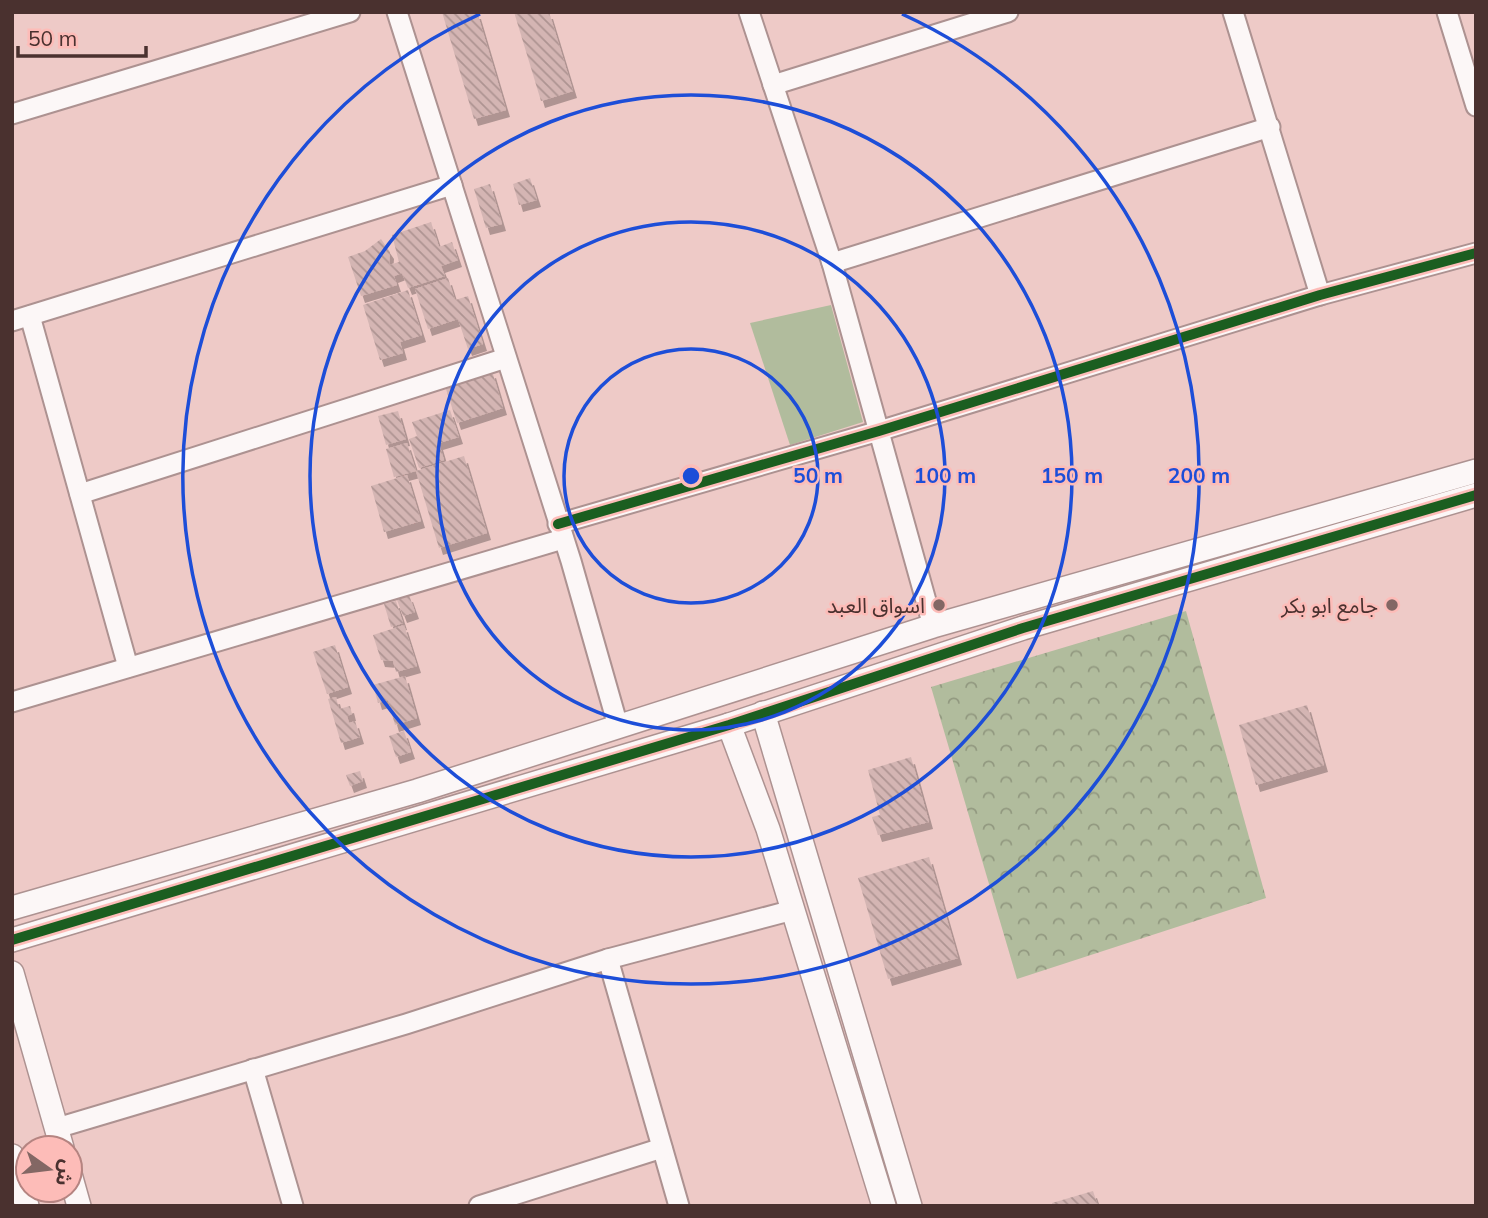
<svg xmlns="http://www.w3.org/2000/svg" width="1488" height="1218" font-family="Mulish,'Noto Sans Arabic',sans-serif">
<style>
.forest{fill:url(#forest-crowns)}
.pitch{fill:#b1bc9d}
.building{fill:url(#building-back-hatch);filter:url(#shadow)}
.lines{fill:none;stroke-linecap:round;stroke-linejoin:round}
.minor-casing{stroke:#ad9291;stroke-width:23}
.tertiary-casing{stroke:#ad9291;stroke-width:26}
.minor{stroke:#fcf7f7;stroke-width:19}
.tertiary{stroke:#fcf7f7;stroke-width:23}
.cycleway-casing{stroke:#fdbcb8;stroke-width:15}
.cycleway{stroke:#1b5e20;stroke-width:10}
.ring{fill:none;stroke:#1d4ed8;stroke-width:3.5}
.poi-dot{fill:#836764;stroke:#fdbcb8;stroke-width:2.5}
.labels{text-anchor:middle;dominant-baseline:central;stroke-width:5;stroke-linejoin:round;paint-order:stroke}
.poi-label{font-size:21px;fill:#4a312f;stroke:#fdbcb8;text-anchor:end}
.centre{fill:#1d4ed8;stroke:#fdbcb8;stroke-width:3.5}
.ring-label{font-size:21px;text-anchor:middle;font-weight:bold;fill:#1d4ed8;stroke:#fdbcb8;stroke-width:5;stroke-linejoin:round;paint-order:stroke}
</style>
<defs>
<pattern id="forest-crowns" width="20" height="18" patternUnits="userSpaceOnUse" patternTransform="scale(1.75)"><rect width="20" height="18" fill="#b1bc9d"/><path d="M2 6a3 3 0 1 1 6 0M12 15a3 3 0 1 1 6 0" fill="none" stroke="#929980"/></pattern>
<pattern id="building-back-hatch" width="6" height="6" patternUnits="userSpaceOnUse" patternTransform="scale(1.75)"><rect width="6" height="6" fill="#d4b5b3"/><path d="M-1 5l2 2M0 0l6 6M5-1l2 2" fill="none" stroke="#ae9492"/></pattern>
<filter id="shadow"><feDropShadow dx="4" dy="7" stdDeviation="0" flood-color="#0004"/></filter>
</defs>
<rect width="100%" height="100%" fill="#eecac7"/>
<path class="forest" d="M 1186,611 L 1266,898 L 1017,979 L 931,687 Z"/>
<path class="pitch" d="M 831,305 L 863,422 L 790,445 L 750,323 Z"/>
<g class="building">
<path d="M 442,12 L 477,12 L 506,110 L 474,119 Z"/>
<path d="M 514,12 L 549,12 L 573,91 L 541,101 Z"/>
<path d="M 530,178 L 537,200 L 519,205 L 513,184 Z"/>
<path d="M 490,184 L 502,224 L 486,228 L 474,189 Z"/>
<path d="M 431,222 L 439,247 L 452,242 L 458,260 L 441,266 L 445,276 L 408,288 L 402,273 L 394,276 L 397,285 L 361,296 L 348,257 L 365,251 L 381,239 L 390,252 L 389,265 L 399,262 L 392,235 Z"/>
<path d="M 448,278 L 455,300 L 468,296 L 483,344 L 468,349 L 458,319 L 428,329 L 415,289 Z"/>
<path d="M 408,290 L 422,335 L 400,342 L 403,353 L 380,360 L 363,305 Z"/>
<path d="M 492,371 L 503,408 L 457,423 L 445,386 Z"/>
<path d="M 450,410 L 459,437 L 439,443 L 444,460 L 419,468 L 409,439 L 417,436 L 412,422 Z"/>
<path d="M 398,411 L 406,439 L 386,445 L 378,416 Z"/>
<path d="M 407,443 L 416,471 L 394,477 L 386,449 Z"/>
<path d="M 464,456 L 487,533 L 439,548 L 416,471 Z"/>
<path d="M 407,475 L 421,521 L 384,532 L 371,486 Z"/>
<path d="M 409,595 L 415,612 L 403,616 L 397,600 Z"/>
<path d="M 396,601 L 403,623 L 391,627 L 384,604 Z"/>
<path d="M 404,625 L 417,666 L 396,672 L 393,661 L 381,660 L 373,635 Z"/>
<path d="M 335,645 L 348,687 L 327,694 L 313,652 Z"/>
<path d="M 405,676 L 417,718 L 395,725 L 388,700 L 378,703 L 373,685 Z"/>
<path d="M 336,697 L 339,709 L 350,706 L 352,714 L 347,716 L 349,723 L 355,721 L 360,737 L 341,743 L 328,699 Z"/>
<path d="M 1307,705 L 1324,765 L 1256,785 L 1239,725 Z"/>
<path d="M 404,731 L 411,752 L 396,757 L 389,736 Z"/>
<path d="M 911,757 L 929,822 L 878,835 L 872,817 L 880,815 L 868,770 Z"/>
<path d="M 360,771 L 363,781 L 350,786 L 346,775 Z"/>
<path d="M 929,857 L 958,958 L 888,979 L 858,878 Z"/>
<path d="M 1093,1191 L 1098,1206 L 1053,1206 L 1052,1203 Z"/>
</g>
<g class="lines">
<g class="minor-casing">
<g id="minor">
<path d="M 397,12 L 571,561 L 618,726"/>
<path d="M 749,12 L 832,263 L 933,626"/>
<path d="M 1233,12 L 1320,295"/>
<path d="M 1447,12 L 1476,106"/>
<path d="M 773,85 L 1008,12"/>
<path d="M 12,114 L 350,12"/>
<path d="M 832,263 L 1270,127"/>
<path d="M 30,316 L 128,667"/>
<path d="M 12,321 L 452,185"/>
<path d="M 80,494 L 506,358"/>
<path d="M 558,524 L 879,431 L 1320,295 L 1476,253"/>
<path d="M 12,702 L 563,539"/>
<path d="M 608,959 L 679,1206"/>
<path d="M 253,1069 L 293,1206"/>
<path d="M 57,1128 L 406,1024 L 608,959 L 793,910"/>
<path d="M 479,1206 L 662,1148"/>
</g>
</g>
<g class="tertiary-casing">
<g id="tertiary">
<path d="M 763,713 L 910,1206"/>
<path d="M 729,725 L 768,829 L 884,1206"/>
<path d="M 12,908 L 417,791 L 933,626 L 1476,471"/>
<path d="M 12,940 L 729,725 L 1023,628 L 1476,495"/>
<path d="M 12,973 L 62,1148"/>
<path d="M 12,1156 L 27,1206"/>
<path d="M 70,1174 L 79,1206"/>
</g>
</g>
<use href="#minor" class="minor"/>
<use href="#tertiary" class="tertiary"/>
<g class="cycleway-casing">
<g id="cycleway">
<path d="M 558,524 L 879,431 L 1320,295 L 1476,253"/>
<path d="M 12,940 L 729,725 L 1023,628 L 1476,495"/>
</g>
</g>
<use href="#cycleway" class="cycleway"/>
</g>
<g class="ring">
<circle cx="691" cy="476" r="127"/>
<circle cx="691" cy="476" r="254"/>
<circle cx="691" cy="476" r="381"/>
<path d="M902 14A508 508 0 1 1 480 14"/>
</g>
<g class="poi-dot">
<circle cx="939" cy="605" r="7"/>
<circle cx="1392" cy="605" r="7"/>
</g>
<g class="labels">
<g class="poi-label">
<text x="925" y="605">اسواق العبد</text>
<text x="1378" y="605">جامع ابو بكر</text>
</g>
</g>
<circle cx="691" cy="476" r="10" class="centre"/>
<g class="ring-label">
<text x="818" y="483">50 m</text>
<text x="945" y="483">100 m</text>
<text x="1072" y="483">150 m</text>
<text x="1199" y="483">200 m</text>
</g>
<rect width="1488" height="1218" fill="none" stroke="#4a312f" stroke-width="28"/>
<g transform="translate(49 1169) rotate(104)"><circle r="33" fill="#fdbcb8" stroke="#b58481" stroke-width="2"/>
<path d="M0-5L12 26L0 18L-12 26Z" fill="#836764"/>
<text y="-10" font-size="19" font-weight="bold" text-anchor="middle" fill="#4a312f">ش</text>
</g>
<path d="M18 46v10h128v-10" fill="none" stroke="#4a312f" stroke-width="3.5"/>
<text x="28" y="46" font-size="21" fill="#4a312f" stroke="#fdbcb8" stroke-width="5" paint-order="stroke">50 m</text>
</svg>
